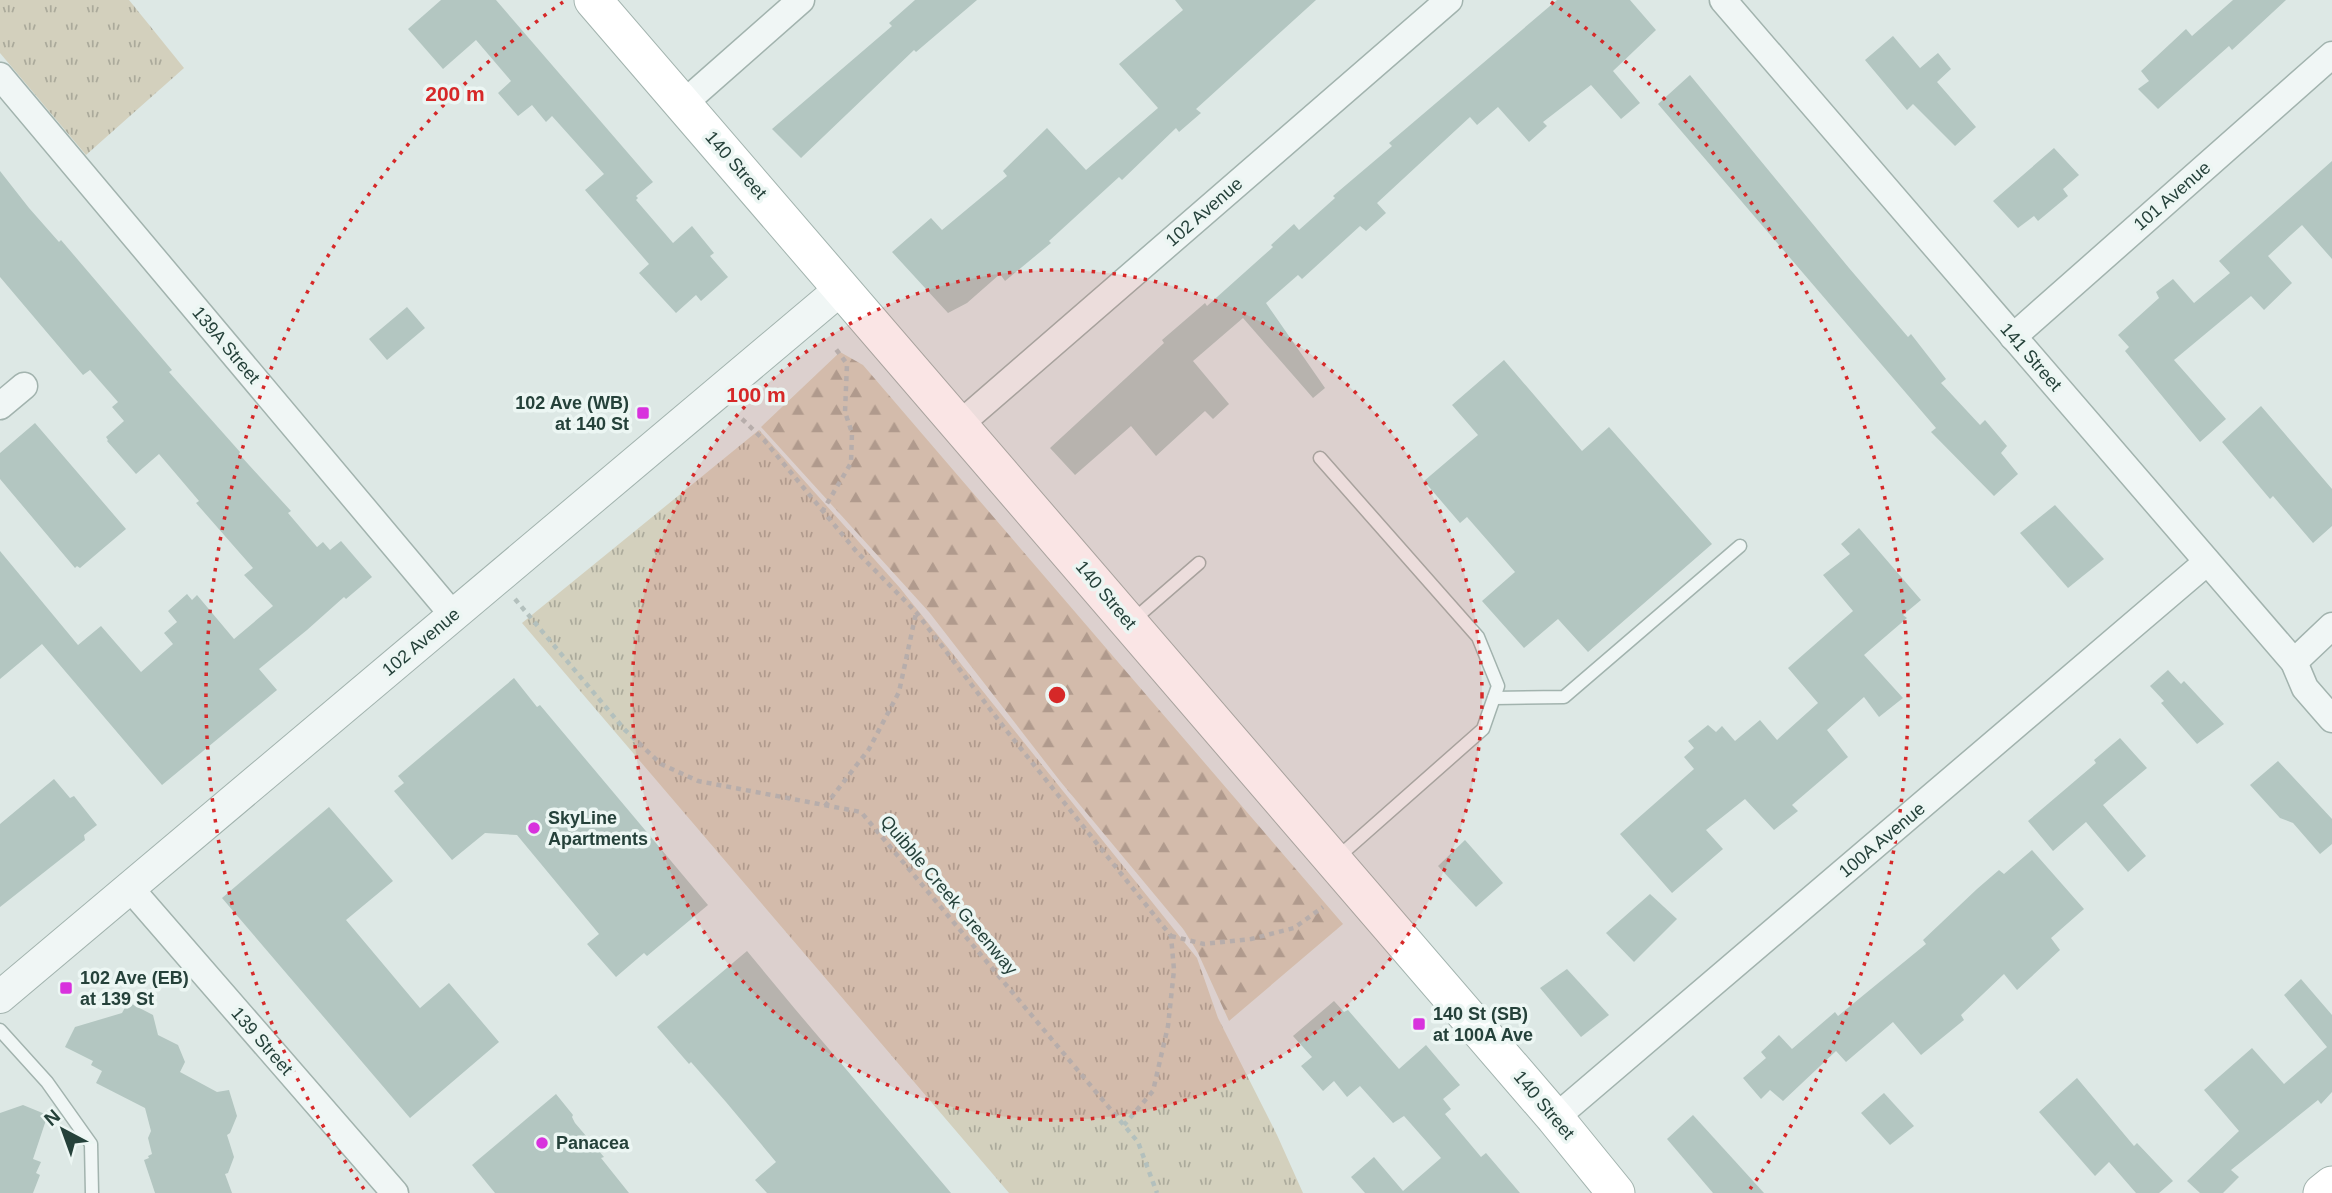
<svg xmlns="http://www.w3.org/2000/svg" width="2332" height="1193" font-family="Arial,sans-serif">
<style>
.grass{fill:url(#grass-tufts)}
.forest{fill:url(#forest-firs)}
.building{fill:#b3c6c1}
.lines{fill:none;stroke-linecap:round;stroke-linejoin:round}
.service-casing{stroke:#a2b3ae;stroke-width:15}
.minor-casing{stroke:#a2b3ae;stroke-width:29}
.tertiary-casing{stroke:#a2b3ae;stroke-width:34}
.secondary-casing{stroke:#a2b3ae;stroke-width:39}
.path{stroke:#b3c0bd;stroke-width:4.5;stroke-dasharray:5 5;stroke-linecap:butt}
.service{stroke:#f0f6f5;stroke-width:12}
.minor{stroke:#f0f6f5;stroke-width:26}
.tertiary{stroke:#f0f6f5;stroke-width:32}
.secondary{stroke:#fff;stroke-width:37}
.ring{fill:none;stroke:#d62828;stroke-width:3.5;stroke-dasharray:3.5 7}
.poi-dot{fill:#d832dd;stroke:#ecf6f3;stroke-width:2.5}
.labels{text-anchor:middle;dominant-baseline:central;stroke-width:7;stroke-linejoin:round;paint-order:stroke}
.street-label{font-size:18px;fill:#25413a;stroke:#ecf6f3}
.poi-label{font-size:18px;font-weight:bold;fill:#25413a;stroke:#ecf6f3;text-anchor:start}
.centre{fill:#d62828;stroke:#ecf6f3;stroke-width:3.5}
.ring-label{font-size:21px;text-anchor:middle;font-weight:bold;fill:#d62828;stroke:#ecf6f3;stroke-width:7;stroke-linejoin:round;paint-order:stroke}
</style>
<defs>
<pattern id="grass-tufts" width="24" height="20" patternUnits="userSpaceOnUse" patternTransform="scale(1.75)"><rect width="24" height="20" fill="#d3d0bd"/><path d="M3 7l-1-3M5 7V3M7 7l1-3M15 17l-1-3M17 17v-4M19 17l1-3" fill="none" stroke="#abaa9b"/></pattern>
<pattern id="forest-firs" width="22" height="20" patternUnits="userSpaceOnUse" patternTransform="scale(1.75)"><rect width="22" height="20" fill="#d3d0bd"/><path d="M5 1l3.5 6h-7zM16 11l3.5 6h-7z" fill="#abaa9b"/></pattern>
</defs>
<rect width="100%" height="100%" fill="#dde8e5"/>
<g class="grass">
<path d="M 0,0 L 129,0 L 184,68 L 86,155 L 0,53 Z"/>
<path d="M 759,430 L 900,588 L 1197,958 L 1218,1018 L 1277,1135 L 1303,1193 L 1009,1193 L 522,623 Z"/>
</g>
<path class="forest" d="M 840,352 L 863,365 L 1343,924 L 1229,1021 L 1198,953 L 1184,930 L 1060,781 L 929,612 L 761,427 Z"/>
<g class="building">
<path d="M 441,0 L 496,0 L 653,182 L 636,196 L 638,198 L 636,200 L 673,243 L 692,226 L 714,253 L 710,256 L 728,277 L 701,301 L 696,295 L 676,313 L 639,273 L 649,264 L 585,190 L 604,174 L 552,116 L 546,122 L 532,105 L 518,116 L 498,93 L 511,81 L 476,40 L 443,69 L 408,29 Z"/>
<path d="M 915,0 L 977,0 L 916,52 L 914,50 L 801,158 L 772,129 L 892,26 L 889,23 Z"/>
<path d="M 1175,0 L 1316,0 L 1196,109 L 1201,113 L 1179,132 L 1176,128 L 1122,180 L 1119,177 L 1049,241 L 1051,243 L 1005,281 L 1000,274 L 967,303 L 948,313 L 892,252 L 931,218 L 942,230 L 1007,176 L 1003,171 L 1047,128 L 1086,170 L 1158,108 L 1119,64 L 1183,10 Z"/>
<path d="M 1557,0 L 1630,0 L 1656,30 L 1613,71 L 1640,103 L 1621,119 L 1591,85 L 1543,122 L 1547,126 L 1529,142 L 1498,107 L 1477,125 L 1470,117 L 1377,203 L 1386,213 L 1366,231 L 1360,226 L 1302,279 L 1298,275 L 1266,303 L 1325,388 L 1313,398 L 1243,318 L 1193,361 L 1229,404 L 1213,419 L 1205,411 L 1156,456 L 1131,426 L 1075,475 L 1050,448 L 1164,343 L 1162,340 L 1205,303 L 1207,306 L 1273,247 L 1271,245 L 1294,224 L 1299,230 L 1335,198 L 1333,196 L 1392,146 L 1389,143 Z"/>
<path d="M 2233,0 L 2286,0 L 2232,50 L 2229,46 L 2158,109 L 2138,89 L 2149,81 L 2141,71 L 2186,29 L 2192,36 Z"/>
<path d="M 1893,36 L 1920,68 L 1938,53 L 1951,69 L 1937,82 L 1976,127 L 1955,146 L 1913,104 L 1907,110 L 1865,60 Z"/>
<path d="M 1690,75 L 1849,268 L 1908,337 L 1911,334 L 1946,379 L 1941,383 L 1980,425 L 1985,420 L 2007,446 L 2001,453 L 2018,474 L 1994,496 L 1931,432 L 1936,428 L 1658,104 Z"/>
<path d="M 2054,148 L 2079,175 L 2063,189 L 2068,196 L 2038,221 L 2034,216 L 2018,228 L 1993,201 Z"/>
<path d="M 2332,161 L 2332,259 L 2302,225 L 2268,256 L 2292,283 L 2264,310 L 2251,296 L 2174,360 L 2226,419 L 2200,442 L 2125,351 L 2129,347 L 2118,335 L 2159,298 L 2156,292 L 2173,279 L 2194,303 L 2230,273 L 2219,261 Z"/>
<path d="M 0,171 L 29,208 L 59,242 L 61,240 L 172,370 L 169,372 L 240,452 L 239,454 L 291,511 L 288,513 L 317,547 L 323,542 L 330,550 L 341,541 L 372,577 L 346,599 L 344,597 L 307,630 L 259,669 L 277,690 L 162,785 L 42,644 L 0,679 L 0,551 L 78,645 L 101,626 L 141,672 L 173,644 L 164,633 L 177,622 L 168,611 L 187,594 L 192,600 L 197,595 L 234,639 L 273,606 L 244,575 L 253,568 L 196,503 L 199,501 L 159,454 L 136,474 L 107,441 L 108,440 L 106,437 L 124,421 L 112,407 L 118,402 L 90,370 L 83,375 L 0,277 Z"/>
<path d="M 407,307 L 425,328 L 387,360 L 369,339 Z"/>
<path d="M 1504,360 L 1582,451 L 1609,427 L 1712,544 L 1588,652 L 1558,619 L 1524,648 L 1482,601 L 1515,572 L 1467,517 L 1460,523 L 1424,481 L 1478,435 L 1452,405 Z"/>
<path d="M 2261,406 L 2332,489 L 2332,526 L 2313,543 L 2273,496 L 2270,499 L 2222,442 Z"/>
<path d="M 35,423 L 126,529 L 80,568 L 77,566 L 75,568 L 0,479 L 0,453 Z"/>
<path d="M 2055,505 L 2104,559 L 2068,588 L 2020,533 Z"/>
<path d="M 1859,528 L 1921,600 L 1903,615 L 1907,618 L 1864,655 L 1903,698 L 1879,717 L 1864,697 L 1827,730 L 1848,757 L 1792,805 L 1798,811 L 1774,830 L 1745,799 L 1706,830 L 1723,849 L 1672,893 L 1620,834 L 1694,769 L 1684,757 L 1694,748 L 1688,741 L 1708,725 L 1716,732 L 1722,726 L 1735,741 L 1760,720 L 1777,740 L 1818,703 L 1788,668 L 1853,611 L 1823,575 L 1850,554 L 1841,544 Z"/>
<path d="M 2168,670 L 2181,684 L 2184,681 L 2224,724 L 2197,744 L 2161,703 L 2164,701 L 2150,686 Z"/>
<path d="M 514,678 L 537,707 L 540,705 L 708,905 L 647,956 L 644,953 L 616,977 L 587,944 L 599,934 L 517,835 L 485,833 L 452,860 L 394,791 L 404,783 L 398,776 Z"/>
<path d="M 2120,738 L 2147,768 L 2103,805 L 2146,856 L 2128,872 L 2086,822 L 2053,851 L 2028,821 L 2096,763 L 2094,760 Z"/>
<path d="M 2278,761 L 2332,819 L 2332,844 L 2320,854 L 2293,823 L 2280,818 L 2250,785 Z"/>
<path d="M 54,779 L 70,798 L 74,796 L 97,825 L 84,835 L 85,840 L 0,907 L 0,824 Z"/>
<path d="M 329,807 L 393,881 L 346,920 L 420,1008 L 449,983 L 499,1042 L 410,1118 L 222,898 Z"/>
<path d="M 1465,840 L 1503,883 L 1476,907 L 1438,866 Z"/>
<path d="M 2032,850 L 2084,909 L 2051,938 L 2060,950 L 2017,990 L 2004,974 L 1961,1015 L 1964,1020 L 1921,1055 L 1893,1022 L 1846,1062 L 1836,1051 L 1783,1101 L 1770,1090 L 1761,1099 L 1743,1078 L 1766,1058 L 1761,1052 L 1779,1035 L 1792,1049 L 1835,1012 L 1838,1016 L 1926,944 L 1923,940 L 1977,889 L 1999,870 L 2004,874 Z"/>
<path d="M 1650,894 L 1677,919 L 1634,962 L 1606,933 Z"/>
<path d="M 747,951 L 795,1009 L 951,1193 L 767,1193 L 755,1180 L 776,1162 L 726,1102 L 691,1062 L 689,1064 L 657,1027 Z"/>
<path d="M 1567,969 L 1609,1015 L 1581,1037 L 1540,988 Z"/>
<path d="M 2301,979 L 2332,1015 L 2332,1092 L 2321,1104 L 2318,1100 L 2231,1170 L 2239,1177 L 2223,1193 L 2200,1193 L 2187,1181 L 2239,1131 L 2204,1090 L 2252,1048 L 2284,1084 L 2327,1047 L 2284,995 Z"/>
<path d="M 1334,1001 L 1344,1012 L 1348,1010 L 1399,1069 L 1426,1045 L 1460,1085 L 1443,1099 L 1451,1109 L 1445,1114 L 1481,1157 L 1486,1153 L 1520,1193 L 1365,1193 L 1351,1177 L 1374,1157 L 1403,1191 L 1441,1158 L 1404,1116 L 1393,1123 L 1360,1086 L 1347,1097 L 1334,1081 L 1323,1091 L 1301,1066 L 1312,1057 L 1293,1036 Z"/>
<path d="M 128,1002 L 153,1015 L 158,1035 L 178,1045 L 185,1062 L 180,1072 L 217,1092 L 229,1090 L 237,1116 L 230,1133 L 227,1135 L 234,1157 L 228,1173 L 225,1174 L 232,1193 L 155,1193 L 144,1160 L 149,1158 L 148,1156 L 152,1154 L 148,1138 L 151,1131 L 145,1108 L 96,1083 L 102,1071 L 91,1065 L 93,1061 L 65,1047 L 75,1027 L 122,1013 Z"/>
<path d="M 2077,1078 L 2134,1146 L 2137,1143 L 2173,1181 L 2159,1193 L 2136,1193 L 2109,1162 L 2095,1176 L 2039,1112 Z"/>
<path d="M 1884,1093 L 1914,1126 L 1890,1145 L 1861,1113 Z"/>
<path d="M 556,1094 L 573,1115 L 572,1117 L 575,1123 L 604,1157 L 601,1158 L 629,1193 L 495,1193 L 472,1165 Z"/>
<path d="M 23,1105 L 45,1114 L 43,1119 L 46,1120 L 33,1159 L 41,1162 L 36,1173 L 40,1175 L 33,1193 L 0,1193 L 0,1113 Z"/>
<path d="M 1693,1115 L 1764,1193 L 1713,1193 L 1667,1139 Z"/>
</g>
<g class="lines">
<g class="service-casing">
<g id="service">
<path d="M 1320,458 L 1478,637 L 1498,686 L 1483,729 L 1337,858"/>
<path d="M 1131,622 L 1199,563"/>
<path d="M 1494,698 L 1564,697 L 1740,546"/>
<path d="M 0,1030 L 47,1082 L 91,1144 L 92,1193"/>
</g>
</g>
<g class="minor-casing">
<g id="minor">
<path d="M 1723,0 L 2294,662 L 2305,688 L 2332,719"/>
<path d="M 0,76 L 453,615"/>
<path d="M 683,104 L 801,0"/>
<path d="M 2013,337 L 2332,55"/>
<path d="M 0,406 L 24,386"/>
<path d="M 960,424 L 1449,0"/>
<path d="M 2294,662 L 2332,626"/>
<path d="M 130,888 L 395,1193"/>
<path d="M 1555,1118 L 2207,562"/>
</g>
</g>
<g class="tertiary-casing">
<path id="tertiary" d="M 0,997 L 842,288"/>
</g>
<g class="secondary-casing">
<g id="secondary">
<path d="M 593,0 L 1555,1118 L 1616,1193"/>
<path d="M 2322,1193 L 2332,1185"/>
</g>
</g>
<g class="path">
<path d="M 742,419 L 764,440 L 856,551 L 916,612 L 1006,730 L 1171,936 L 1174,970 L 1168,1026 L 1153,1091 L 1124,1125"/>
<path d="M 822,512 L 851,463 L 852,433 L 845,412 L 847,364 L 835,348"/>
<path d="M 515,599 L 625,730 L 661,764 L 698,781 L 861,812 L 1138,1142 L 1157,1193"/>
<path d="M 825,806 L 869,749 L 899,692 L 916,613"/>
<path d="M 1171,936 L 1204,944 L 1251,939 L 1294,928 L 1323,907"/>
</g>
<use href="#service" class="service"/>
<use href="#minor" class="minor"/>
<use href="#tertiary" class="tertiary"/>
<use href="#secondary" class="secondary"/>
</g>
<circle cx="1057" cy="695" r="425" fill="#d62828" fill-opacity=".12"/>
<g class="ring">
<circle cx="1057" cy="695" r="425"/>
<path d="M364 1189A851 851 0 0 1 563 2M1551 2A851 851 0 0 1 1750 1189"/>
</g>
<g class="poi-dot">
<rect x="636" y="406" width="14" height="14" rx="3.5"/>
<circle cx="534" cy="828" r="7"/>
<rect x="59" y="981" width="14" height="14" rx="3.5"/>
<rect x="1412" y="1017" width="14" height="14" rx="3.5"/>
<circle cx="542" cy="1143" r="7"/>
</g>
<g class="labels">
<g class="street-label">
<text transform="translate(736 165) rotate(49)">140 Street</text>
<text transform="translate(2172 196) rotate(-41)">101 Avenue</text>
<text transform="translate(1204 212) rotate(-41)">102 Avenue</text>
<text transform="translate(226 345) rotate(50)">139A Street</text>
<text transform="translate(2031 357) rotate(49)">141 Street</text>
<text transform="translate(1106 595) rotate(50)">140 Street</text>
<text transform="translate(421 642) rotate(-40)">102 Avenue</text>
<text transform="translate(1882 840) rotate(-40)">100A Avenue</text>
<text transform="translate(949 895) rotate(50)">Quibble Creek Greenway</text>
<text transform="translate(262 1041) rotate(49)">139 Street</text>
<text transform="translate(1544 1105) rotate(50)">140 Street</text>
</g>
<g class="poi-label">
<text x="629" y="403" text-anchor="end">102 Ave (WB)<tspan x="629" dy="21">at 140 St</tspan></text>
<text x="548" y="818">SkyLine<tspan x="548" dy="21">Apartments</tspan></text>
<text x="80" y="978">102 Ave (EB)<tspan x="80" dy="21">at 139 St</tspan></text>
<text x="1433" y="1014">140 St (SB)<tspan x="1433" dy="21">at 100A Ave</tspan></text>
<text x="556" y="1143">Panacea</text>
</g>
</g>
<circle cx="1057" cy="695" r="10" class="centre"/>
<g class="ring-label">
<text x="455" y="101">200 m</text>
<text x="756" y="402">100 m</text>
</g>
<g transform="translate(63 1130) rotate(319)" stroke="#ecf6f3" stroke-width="5" paint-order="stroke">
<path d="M0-5L12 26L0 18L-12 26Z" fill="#25413a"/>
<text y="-10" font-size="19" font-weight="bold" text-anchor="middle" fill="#25413a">N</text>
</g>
</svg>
